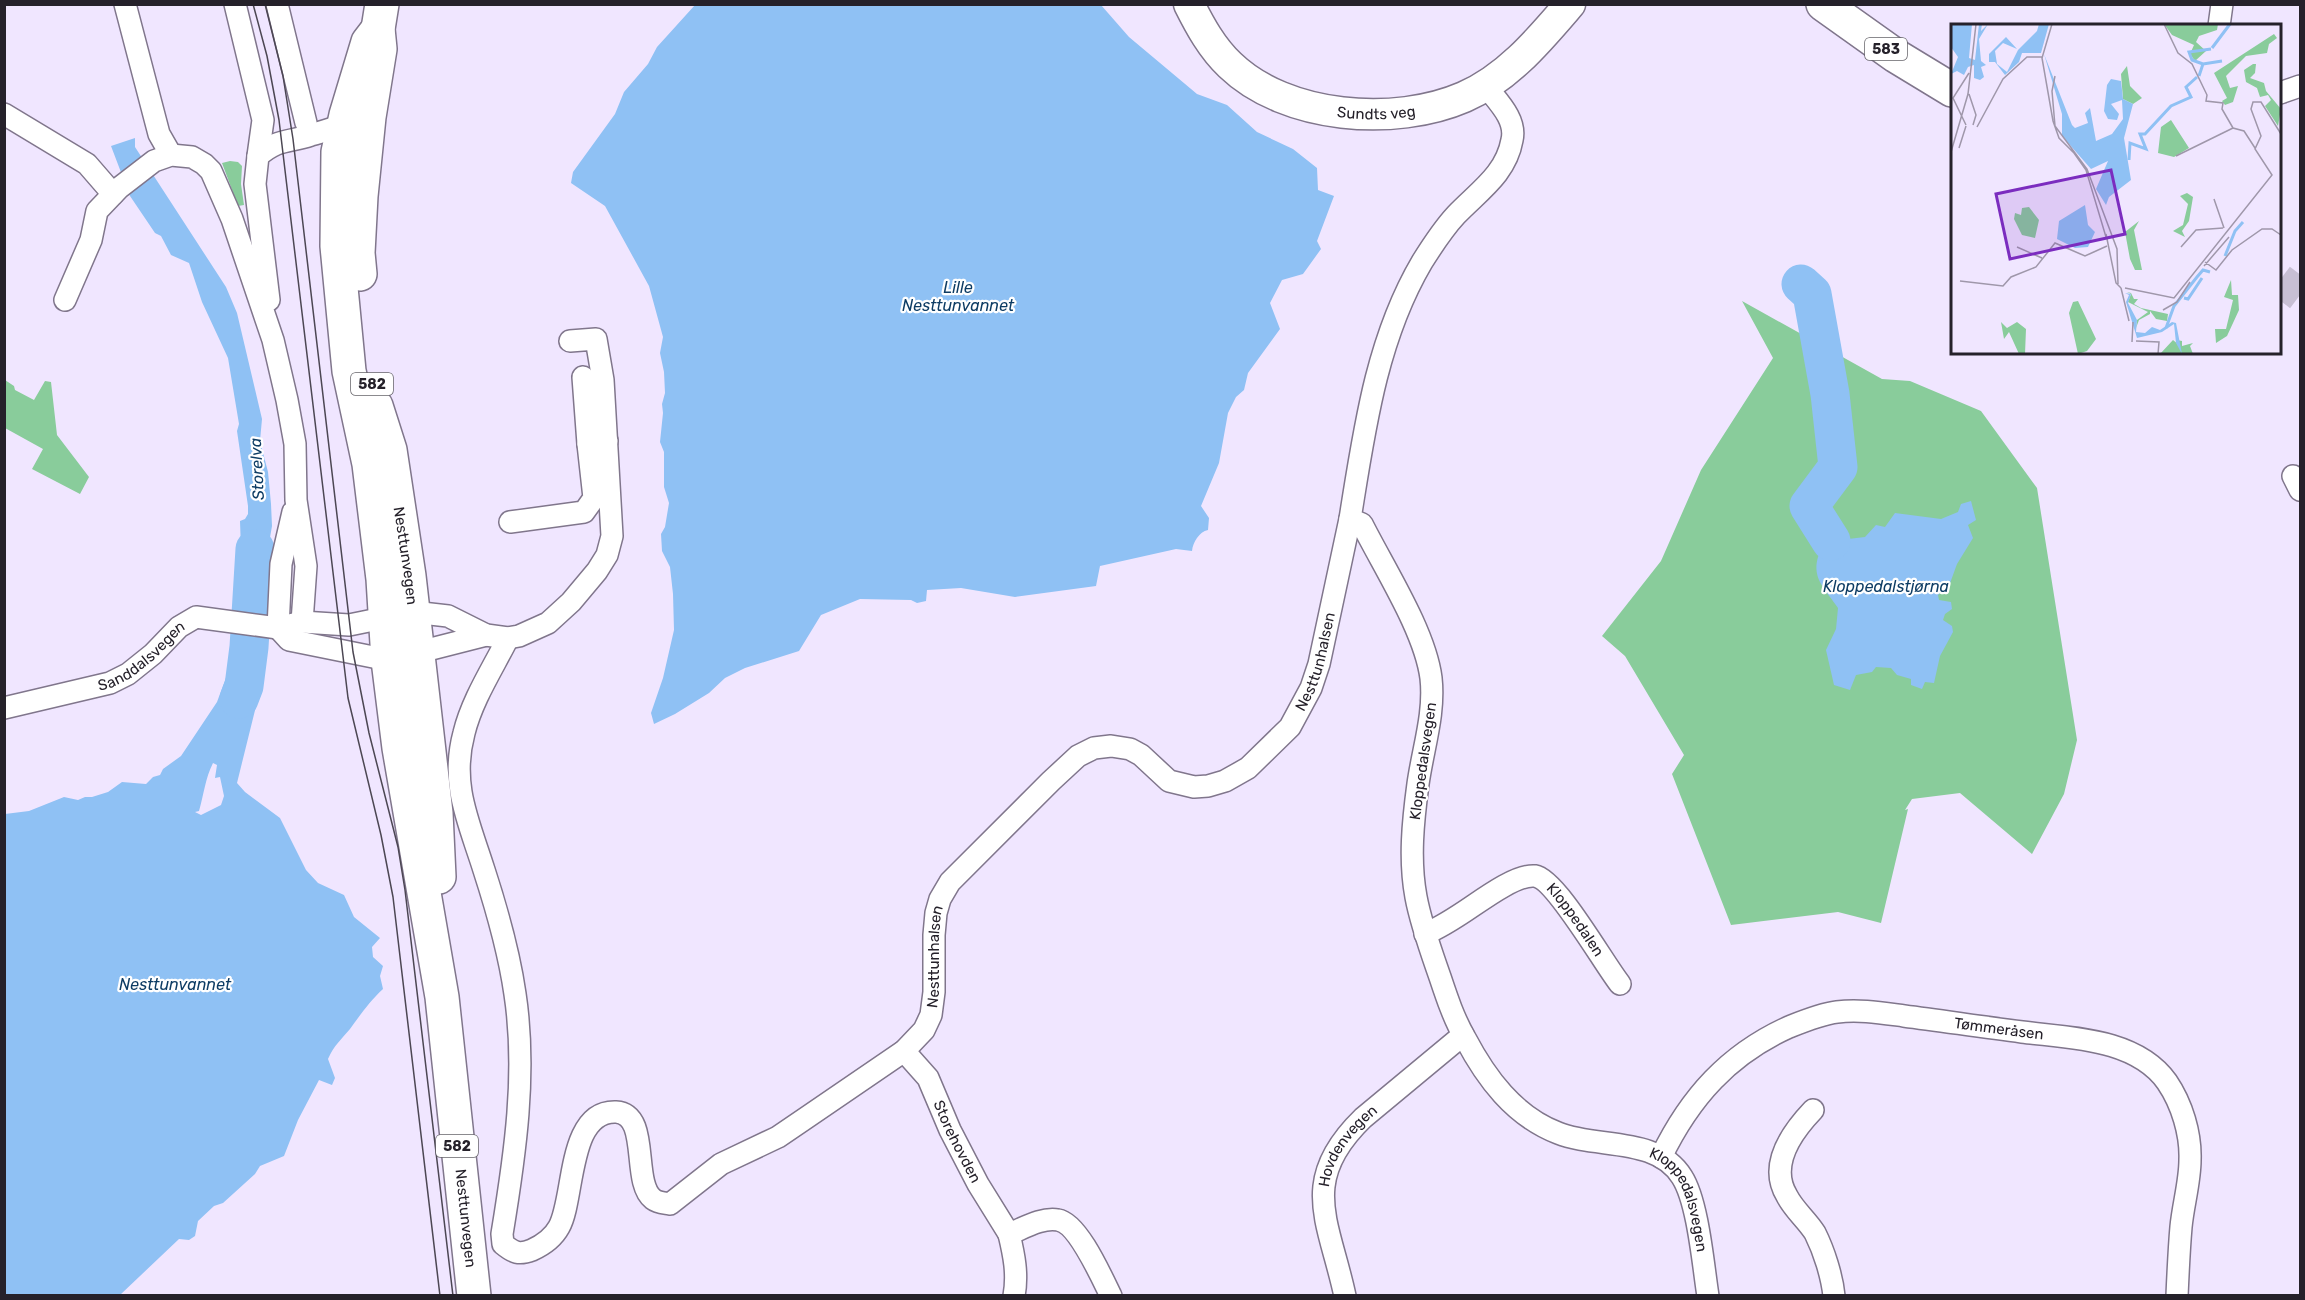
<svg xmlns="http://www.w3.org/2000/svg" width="2305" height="1300" font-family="Rubik,sans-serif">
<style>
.green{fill:#89cc9b}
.water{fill:#8fc1f4;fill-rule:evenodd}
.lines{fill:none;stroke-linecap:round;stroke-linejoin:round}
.river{stroke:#8fc1f4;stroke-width:39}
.primary-tunnel{stroke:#c7bfd4;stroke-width:33;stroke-dasharray:33 16;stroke-linecap:butt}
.street-casing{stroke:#80768c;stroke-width:24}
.secondary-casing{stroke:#80768c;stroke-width:33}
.primary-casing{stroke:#80768c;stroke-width:36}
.street{stroke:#fff;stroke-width:21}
.secondary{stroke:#fff;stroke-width:30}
.primary{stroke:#fff;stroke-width:33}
.tram{stroke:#4c4753;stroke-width:1.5}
.labels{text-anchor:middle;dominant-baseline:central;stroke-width:4.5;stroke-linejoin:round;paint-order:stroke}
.shield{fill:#fff;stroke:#66646a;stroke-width:1.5}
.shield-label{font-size:14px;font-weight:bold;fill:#25212a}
.street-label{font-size:15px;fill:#25212a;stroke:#fff}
.water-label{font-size:16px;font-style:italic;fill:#0d3c64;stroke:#fff}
.inset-river{fill:none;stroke:#8fc1f4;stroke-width:3}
.inset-road{fill:none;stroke:#9f97aa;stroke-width:1.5}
.view{fill:#7b2cbf;fill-opacity:0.15;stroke:#7b2cbf;stroke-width:3}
.inset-edge{fill:none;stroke:#25212a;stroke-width:3}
</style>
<rect width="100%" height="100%" fill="#f0e6ff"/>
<g class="green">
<path d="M 230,161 L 238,162 L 242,166 L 241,184 L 244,205 L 238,206 L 222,163 Z"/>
<path d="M 1742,301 L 1882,379 L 1910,381 L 1981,411 L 2037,488 L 2077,740 L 2064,794 L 2032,854 L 1960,793 L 1912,799 L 1905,810 L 1908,809 L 1881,923 L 1838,912 L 1731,925 L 1672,774 L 1684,755 L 1625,656 L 1602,636 L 1661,561 L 1701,470 L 1773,358 Z"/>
<path d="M 5,380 L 14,386 L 15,390 L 34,400 L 45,381 L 51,382 L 57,435 L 89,477 L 80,494 L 32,469 L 43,449 L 5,428 Z"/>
</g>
<g class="water">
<path d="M 1101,5 L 1129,37 L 1197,94 L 1227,105 L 1257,132 L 1293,149 L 1317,168 L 1318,190 L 1334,196 L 1317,241 L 1321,249 L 1303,274 L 1282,280 L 1270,303 L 1280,329 L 1248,373 L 1244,390 L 1236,397 L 1228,413 L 1219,463 L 1201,506 L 1209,518 L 1208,530 C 1199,532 1193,542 1192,551 L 1176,549 L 1100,566 L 1096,586 L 1015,597 L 961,588 L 927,590 L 926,601 L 917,603 L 911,600 L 860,599 L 821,615 L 799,651 L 745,668 L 725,678 L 709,693 L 675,714 L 654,724 L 651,713 L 663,678 L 674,630 L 673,594 L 670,567 L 662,551 L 661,534 L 665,527 L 669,503 L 664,487 L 664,452 L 660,442 L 663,413 L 662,404 L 665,393 L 664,372 L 660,353 L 663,337 L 649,286 L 605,206 L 571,183 L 573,172 L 615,114 L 624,92 L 648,64 L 657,47 L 695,5 Z"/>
<path d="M 135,138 L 135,147 L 226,287 L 237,313 L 262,419 L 260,441 L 268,472 L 271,504 L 272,526 L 260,595 L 254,601 L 239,599 L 244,594 L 246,583 L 247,564 L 241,550 L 240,521 L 245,519 L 248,514 L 248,506 L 237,431 L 239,424 L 228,358 L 202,302 L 189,263 L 171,255 L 161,236 L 155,233 L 130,196 L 111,146 Z"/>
<path d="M 1971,501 L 1976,520 L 1968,525 L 1973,538 L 1957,564 L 1949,586 L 1938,595 L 1939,600 L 1951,602 L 1952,609 L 1945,614 L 1943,620 L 1952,626 L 1953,632 L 1940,656 L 1934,683 L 1925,682 L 1922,689 L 1911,685 L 1911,679 L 1897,675 L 1891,668 L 1876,667 L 1872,672 L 1856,675 L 1850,690 L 1834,685 L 1826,650 L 1836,629 L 1838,608 C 1821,583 1808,576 1823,544 L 1831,541 L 1865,537 L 1876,525 L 1885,527 L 1895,513 L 1941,519 L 1958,512 L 1961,504 Z"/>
<path d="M 238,645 L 259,648 L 262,682 L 237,783 L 245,792 L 280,818 L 306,870 L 318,883 L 344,895 L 354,917 L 380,938 L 372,947 L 373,957 L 383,966 L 380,976 L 383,989 C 369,1002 361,1014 350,1029 C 341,1040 334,1045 328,1059 L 335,1078 L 332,1085 L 319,1080 L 298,1120 L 284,1156 L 260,1166 L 255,1174 L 223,1203 L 214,1206 L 198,1221 L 195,1236 L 189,1240 L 179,1239 L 120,1295 L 5,1295 L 5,814 L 29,811 L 64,797 L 78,800 L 85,797 L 92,797 L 108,792 L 122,782 L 146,784 L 153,777 L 160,775 L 163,769 L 181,756 L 217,702 ZM 213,763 L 217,765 L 215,778 L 220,777 L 224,796 L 221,805 L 201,815 L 195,812 L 199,811 C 204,794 205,779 213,763 Z"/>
</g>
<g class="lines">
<g class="river">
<path d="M 1801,284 L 1812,294 L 1830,394 L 1838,467 L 1809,506 L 1831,541"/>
<path d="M 239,699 L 244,686 L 249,647 L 255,549"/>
</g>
<path class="primary-tunnel" d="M 2280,280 L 2300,295"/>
<g class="street-casing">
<g id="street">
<path d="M 125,4 L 159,134 L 171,155"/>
<path d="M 235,4 L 263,120 L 258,156"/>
<path d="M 277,4 L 306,123"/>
<path d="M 2219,26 L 2222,4"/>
<path id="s1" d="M 1485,85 C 1497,101 1517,119 1512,140 C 1506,174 1479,191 1456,215 C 1443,229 1432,246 1422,262 C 1376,340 1364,432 1350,519 L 1362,524 C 1384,568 1425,631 1431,678 C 1435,714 1423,748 1418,784 C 1413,821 1409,860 1416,897 C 1421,924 1431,951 1440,977 C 1447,998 1454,1019 1465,1038 C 1486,1078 1514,1116 1558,1133 C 1597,1149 1657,1136 1682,1177 C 1698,1202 1703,1264 1708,1296"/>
<path d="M 2280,93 L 2300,86"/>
<path d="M 4,114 L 87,164 L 113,194"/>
<path d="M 65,300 L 91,240 L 97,211 L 119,188 L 154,161 L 171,155 L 192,157 L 204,164 L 211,171 L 232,219 L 273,340 L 287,400 L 295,444 L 296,500 L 306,566 L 302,622"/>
<path d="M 269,300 L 255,184 L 258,156 C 279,138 287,143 311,135 C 325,131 339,126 353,122"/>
<path d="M 583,377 L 588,444"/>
<path d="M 2293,476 L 2300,490"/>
<path d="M 510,522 L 584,512 L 594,498 L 588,444 L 607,441"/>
<path d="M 278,628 L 289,640 L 388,660 L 486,635"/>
<path d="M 278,628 L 281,564 L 293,512"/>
<path id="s2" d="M 508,638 C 493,668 472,700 464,733 C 450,785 469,822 484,870 C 497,910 509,952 515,994 C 527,1073 515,1155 502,1234 L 503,1244 C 514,1253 519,1255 532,1250 C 543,1245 553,1238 559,1227 C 575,1199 567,1110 616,1112 C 651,1114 631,1182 653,1199 C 658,1203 665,1203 670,1204 L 721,1164 L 778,1137 L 803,1120 L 904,1051 L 924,1030 L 931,1015 L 934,992 L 934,935 L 936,913 L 940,899 L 950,882 L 1051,781 L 1078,756 L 1094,748 L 1111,746 L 1130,749 L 1141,755 L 1169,781 L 1194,787 L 1208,786 L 1225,781 L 1248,768 L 1290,727 L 1311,688 L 1319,664 L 1350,519"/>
<path id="s3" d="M 4,708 L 110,683 L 128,674 L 153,654 L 179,627 L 196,617 L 278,628 L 302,622 L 349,625 L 413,612 L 448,616 L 486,635 L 508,638 L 519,636 L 548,623 L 571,602 L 597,571 L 607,555 L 612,536 L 603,380 L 596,339 L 570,341"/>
<path id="s4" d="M 1425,934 C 1454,922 1477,901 1504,886 C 1513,881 1525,875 1535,876 C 1556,879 1604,964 1620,984"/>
<path id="s5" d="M 904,1051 L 928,1078 L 950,1130 L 978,1184 L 1009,1234 C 1024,1228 1042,1217 1058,1220 C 1078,1223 1102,1278 1111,1296"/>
<path d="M 1813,1110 C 1792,1132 1768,1165 1787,1196 C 1794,1210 1807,1220 1815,1233 C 1824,1251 1832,1276 1834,1296"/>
<path id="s6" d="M 1661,1157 C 1690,1097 1729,1054 1789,1027 C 1804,1021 1821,1014 1837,1012 C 1859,1009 1882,1013 1904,1016 C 1943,1021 1982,1027 2022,1032 C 2069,1038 2136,1038 2167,1082 C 2182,1104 2191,1134 2190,1160 C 2190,1182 2183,1205 2181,1227 C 2179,1250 2178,1273 2177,1296"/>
<path d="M 1009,1234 C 1014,1255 1018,1274 1014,1296"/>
<path id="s7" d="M 1345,1296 C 1329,1221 1298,1181 1363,1118 L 1463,1035"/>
</g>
</g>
<g class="secondary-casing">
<g id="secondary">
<path id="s8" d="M 1189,4 C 1200,26 1212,48 1230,65 C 1286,119 1395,127 1464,97 C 1508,78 1540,39 1570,4"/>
</g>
</g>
<g class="primary-casing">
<g id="primary">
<path d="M 1823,4 L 1896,56 L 1952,90"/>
<path id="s9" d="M 378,29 L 368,42 L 346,115 L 338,152 L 337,246 L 349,371 L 369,464 L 383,579 L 388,660 L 399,748 L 442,997 L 474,1296"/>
<path d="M 360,274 L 358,253 L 361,196 L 369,117 L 380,49 L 378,29 L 382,4"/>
<path id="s10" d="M 376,406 L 390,450 L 409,576 L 436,813 L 439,877"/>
</g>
</g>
<use href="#street" class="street"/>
<use href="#secondary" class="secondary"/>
<use href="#primary" class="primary"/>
<g class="tram">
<path d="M 253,4 L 267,56 L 279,120 L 348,698 L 381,835 L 393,897 L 440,1296"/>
<path d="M 265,4 L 283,76 L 293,139 L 353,652 L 369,733 L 398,847 L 405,890 L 453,1296"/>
</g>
</g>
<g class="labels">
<g class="shield">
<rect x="1865" y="38" width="42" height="22" rx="4.5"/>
<rect x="351" y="373" width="42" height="22" rx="4.5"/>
<rect x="436" y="1135" width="42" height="22" rx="4.5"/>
</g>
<g class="shield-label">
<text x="1886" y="49">583</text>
<text x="372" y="384">582</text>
<text x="457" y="1146">582</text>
</g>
<g class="street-label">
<text stroke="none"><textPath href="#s8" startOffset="232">Sundts veg</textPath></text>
<text stroke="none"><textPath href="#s10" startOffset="153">Nesttunvegen</textPath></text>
<text stroke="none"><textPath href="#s3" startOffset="150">Sanddalsvegen</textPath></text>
<text stroke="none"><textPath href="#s2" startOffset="1911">Nesttunhalsen</textPath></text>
<text transform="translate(1423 761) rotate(-82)">Kloppedalsvegen</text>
<text stroke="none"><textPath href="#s4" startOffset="186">Kloppedalen</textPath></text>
<text stroke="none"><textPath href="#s2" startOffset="1335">Nesttunhalsen</textPath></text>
<text stroke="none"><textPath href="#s6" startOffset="400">Tømmeråsen</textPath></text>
<text stroke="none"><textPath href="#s5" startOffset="106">Storehovden</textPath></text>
<text stroke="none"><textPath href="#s7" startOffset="160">Hovdenvegen</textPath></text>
<text stroke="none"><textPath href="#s1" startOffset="1328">Kloppedalsvegen</textPath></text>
<text stroke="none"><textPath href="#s9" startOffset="1206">Nesttunvegen</textPath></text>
</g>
<g class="water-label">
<text x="958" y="287">Lille<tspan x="958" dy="18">Nesttunvannet</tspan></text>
<text transform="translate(257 469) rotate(-93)">Storelva</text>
<text x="1886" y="586">Kloppedalstjørna</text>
<text x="175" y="984">Nesttunvannet</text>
</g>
</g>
<g transform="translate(1951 24)">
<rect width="330" height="330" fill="#f0e6ff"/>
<path d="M 213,0 L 267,0 L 266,6 L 248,12 L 245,18 L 255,27 L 244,37 L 239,30 L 243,21 L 221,11 ZM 323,10 L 326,14 L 318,20 L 316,29 L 295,32 L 275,52 L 279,64 L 287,62 L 282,78 L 274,81 L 271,77 L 276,74 L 263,49 ZM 302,40 L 305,40 L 304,49 L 299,54 L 313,59 L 315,67 L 330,85 L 327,102 L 314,82 L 320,76 L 317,71 L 309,73 L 306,64 L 295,58 L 293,46 ZM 176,42 L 179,62 L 191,74 L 182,80 L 172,75 L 170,50 ZM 220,96 L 238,124 L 223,133 L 207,129 L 210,103 ZM 236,169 L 242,173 L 238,197 L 231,207 L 234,213 L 222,207 L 232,201 L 237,180 L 229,172 ZM 78,183 L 88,196 L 84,214 L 71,211 L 63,195 L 64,189 L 70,191 L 71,184 ZM 188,197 L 183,206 L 191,246 L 184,246 L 179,235 L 174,208 ZM 280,256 L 281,271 L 287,271 L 288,286 L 276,312 L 265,319 L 264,305 L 275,305 L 282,276 L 273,273 ZM 176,268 L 180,269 L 183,275 L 187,275 L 183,280 L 190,284 L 217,290 L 216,297 L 205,295 L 199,287 L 199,290 L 188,296 L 185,304 L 186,296 L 197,288 L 177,278 L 180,270 ZM 127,277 L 145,315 L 136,327 L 127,330 L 118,289 L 122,278 ZM 50,298 L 56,304 L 66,298 L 75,305 L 74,330 L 68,330 L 58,308 L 53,315 ZM 222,316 L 228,321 L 226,316 L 231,317 L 231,322 L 242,319 L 239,322 L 242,330 L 209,330 Z" fill="#89cc9b"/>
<path d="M 0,0 L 21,0 L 18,34 L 24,36 L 28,0 L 31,0 L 30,7 L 37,0 L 28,15 L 30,37 L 35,41 L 30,43 L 33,53 L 29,56 L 23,54 L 23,41 L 17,43 L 13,51 L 6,47 L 0,50 L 7,33 L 0,23 ZM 88,0 L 98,0 L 90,29 L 71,29 L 68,38 L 54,51 L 44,38 L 38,38 L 38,30 L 55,13 L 66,25 L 52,19 L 44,27 L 46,40 L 56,48 L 67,26 L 86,7 ZM 93,30 L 121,101 L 124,104 L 137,99 L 134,89 L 139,84 L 145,117 L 161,110 L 172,95 L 171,76 L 160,80 L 168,90 L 166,96 L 157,95 L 153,87 L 156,61 L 160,55 L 170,57 L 172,75 L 182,80 L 173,114 L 180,156 L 158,173 L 155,181 L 145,165 L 157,137 L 140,145 L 111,112 L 111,90 ZM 134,181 L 137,201 L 144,208 L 137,223 L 124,224 L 106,215 L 108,197 ZM 174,269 L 180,270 L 177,279 L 186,296 L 185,308 L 194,309 L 201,303 L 209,306 L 221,298 L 225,299 L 231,330 L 225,319 L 223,300 L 211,308 L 186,314 L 175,278 L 178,271 Z" fill="#8fc1f4"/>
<path class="inset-river" d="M 261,24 L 279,0M 252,40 L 271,37M 248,52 L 252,40 L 241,36 L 238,28 L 260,25M 178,136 L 179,119 L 195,125 L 189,110 L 194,110 L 220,82 L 240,73 L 235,63 L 246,53M 274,232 L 284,207 L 292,198M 233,274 L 237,275 L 251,254M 215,304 L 223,282 L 246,253 L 252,246 L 259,248"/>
<path class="inset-road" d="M 101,0 L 91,34 L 102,97 L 108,114 L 125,131M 213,0 L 227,29 L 241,40 L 256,71 L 255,77 L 272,79 L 271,85 L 282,104 L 293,107 L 304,124M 104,52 L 101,67 L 104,102 L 136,145 L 166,225 L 167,260M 18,70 L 25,91 L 22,101M 15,101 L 2,74 L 18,49M 26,103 L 52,55 L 76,33 L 92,33M 8,124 L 15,102M 0,128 L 17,70 L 25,0M 123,129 L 135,146 L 155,213M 225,132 L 282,104M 263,175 L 273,204M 155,210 L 165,259 L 170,264M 66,223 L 91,234M 230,223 L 245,206 L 272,204M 254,238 L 265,246 L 281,226 L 311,205 L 321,205 L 330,211M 253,242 L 278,213M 9,257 L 52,262 L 60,253 L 85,243 L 104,219 L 134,232 L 156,222M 170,264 L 178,297M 174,264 L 223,274 L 321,151 L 304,125 L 310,112 L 300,85 L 302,78 L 310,78 L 330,110M 212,286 L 226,278 L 239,258M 185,317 L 208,318 L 207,330M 181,318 L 182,298"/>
<path class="view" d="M 160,146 L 174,210 L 59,235 L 45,170 Z"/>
<rect width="330" height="330" class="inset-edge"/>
</g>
<rect width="2305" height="1300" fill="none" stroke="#25212a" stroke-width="12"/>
</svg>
